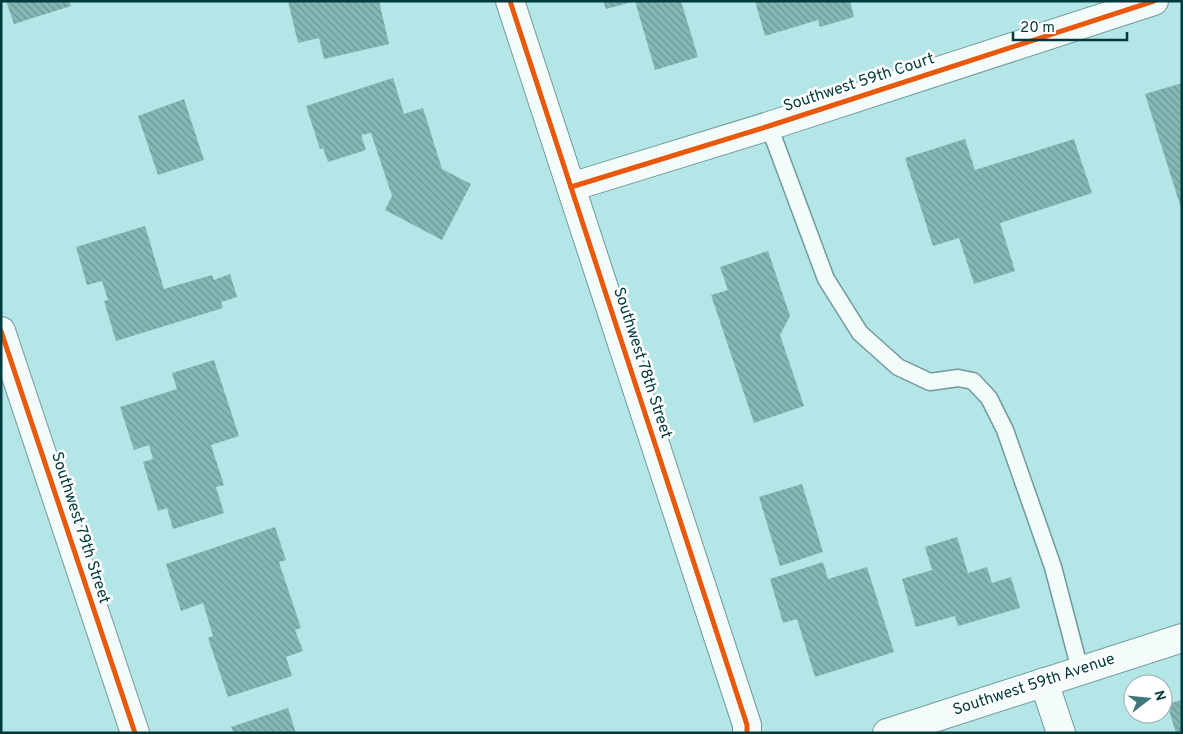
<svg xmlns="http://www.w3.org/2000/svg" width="1183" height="734" font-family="Overpass,sans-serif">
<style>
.building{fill:url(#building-back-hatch)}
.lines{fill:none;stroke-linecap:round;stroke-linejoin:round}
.lane-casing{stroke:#709a9b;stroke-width:19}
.street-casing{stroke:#709a9b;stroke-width:30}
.lane{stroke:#f4fbfb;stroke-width:16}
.street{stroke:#f4fbfb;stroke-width:28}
.cycleway-casing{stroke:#fff;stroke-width:8}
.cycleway{stroke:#e8590c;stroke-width:5}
.labels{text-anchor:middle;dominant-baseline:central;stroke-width:5;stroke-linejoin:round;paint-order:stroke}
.street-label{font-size:16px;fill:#003a3c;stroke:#fff}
</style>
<defs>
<pattern id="building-back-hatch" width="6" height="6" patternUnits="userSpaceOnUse" patternTransform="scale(1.25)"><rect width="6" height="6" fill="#84b8b4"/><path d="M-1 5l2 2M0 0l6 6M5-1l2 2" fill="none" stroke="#6a9794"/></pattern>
</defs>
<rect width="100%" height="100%" fill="#b5e6e7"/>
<g class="building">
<path d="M 6,1 L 69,1 L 71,6 L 14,24 Z"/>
<path d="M 288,1 L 379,1 L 389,44 L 324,59 L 319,38 L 298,43 Z"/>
<path d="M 603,1 L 632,1 L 632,2 L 606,9 Z"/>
<path d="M 635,1 L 681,1 L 698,57 L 655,70 Z"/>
<path d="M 755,1 L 850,1 L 854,17 L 820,27 L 818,20 L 765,36 Z"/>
<path d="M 393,78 L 404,114 L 423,108 L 442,169 L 471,184 L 442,240 L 385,210 L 392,196 L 371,133 L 361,135 L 366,150 L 328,162 L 323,148 L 320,149 L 306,106 Z"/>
<path d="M 1182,83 L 1182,208 L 1181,208 L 1145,94 Z"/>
<path d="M 184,99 L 204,160 L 158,175 L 138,116 Z"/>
<path d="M 965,139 L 975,170 L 1074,139 L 1092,193 L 1000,223 L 1015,271 L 974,284 L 959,238 L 933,246 L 905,158 Z"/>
<path d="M 145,226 L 164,289 L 212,275 L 214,280 L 230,274 L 237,297 L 221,302 L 223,308 L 116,341 L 104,301 L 108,300 L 102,281 L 87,285 L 76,247 Z"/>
<path d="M 768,251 L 790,316 L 780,335 L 804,406 L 754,423 L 711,295 L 728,290 L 720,267 Z"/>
<path d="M 214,360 L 239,436 L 211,445 L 224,485 L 216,487 L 224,513 L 173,529 L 167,508 L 158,511 L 143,462 L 153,459 L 149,445 L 134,450 L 120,407 L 177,389 L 172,373 Z"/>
<path d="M 802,484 L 823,552 L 780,566 L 759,497 Z"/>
<path d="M 275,527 L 286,560 L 279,562 L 301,628 L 295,630 L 303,651 L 286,657 L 292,676 L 228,697 L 208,638 L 213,636 L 203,603 L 181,611 L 166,564 Z"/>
<path d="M 957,537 L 968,573 L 987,567 L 992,583 L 1011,577 L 1020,608 L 958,626 L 955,616 L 916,627 L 902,579 L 932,570 L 925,547 Z"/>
<path d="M 823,562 L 828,579 L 867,567 L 894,652 L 815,677 L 797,619 L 783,623 L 770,579 Z"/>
<path d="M 1182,700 L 1182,733 L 1176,733 L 1167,704 Z"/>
<path d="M 288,708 L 296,733 L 234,733 L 231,727 Z"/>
</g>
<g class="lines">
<g class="lane-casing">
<path id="lane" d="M 769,126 L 826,279 L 860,333 L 898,367 L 930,382 L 958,378 L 973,381 L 989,398 L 1005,430 L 1053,567 L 1080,670"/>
</g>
<g class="street-casing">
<g id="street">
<path d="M 510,1 L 747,725 L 747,733"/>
<path d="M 571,187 L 769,126 L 1154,1"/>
<path d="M 1,331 L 135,733"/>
<path d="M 1044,682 L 1061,733"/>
<path d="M 887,733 L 1182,638"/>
</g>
</g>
<use href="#lane" class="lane"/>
<use href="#street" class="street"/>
<g class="cycleway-casing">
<g id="cycleway">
<path d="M 510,1 L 747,725 L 747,733"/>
<path d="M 571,187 L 769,126 L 1154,1"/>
<path d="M 1,331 L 135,733"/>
</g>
</g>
<use href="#cycleway" class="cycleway"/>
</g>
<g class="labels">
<g class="street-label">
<text transform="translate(859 83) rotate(-18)">Southwest 59th Court</text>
<text transform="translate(642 363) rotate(72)">Southwest 78th Street</text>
<text transform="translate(80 528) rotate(72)">Southwest 79th Street</text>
<text transform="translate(1034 685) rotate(-18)">Southwest 59th Avenue</text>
</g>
</g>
<rect width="1183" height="734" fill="none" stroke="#003a3c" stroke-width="5"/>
<g transform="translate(1148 699) rotate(74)"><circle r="24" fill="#ffffff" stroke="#99b0b1"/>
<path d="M0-4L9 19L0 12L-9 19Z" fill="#3f7678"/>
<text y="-8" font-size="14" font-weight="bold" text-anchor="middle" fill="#003a3c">N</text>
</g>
<path d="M1013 32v8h114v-8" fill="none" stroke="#003a3c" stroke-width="2.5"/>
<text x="1020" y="32" font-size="15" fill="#003a3c" stroke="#ffffff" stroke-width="4" paint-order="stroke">20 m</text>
</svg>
